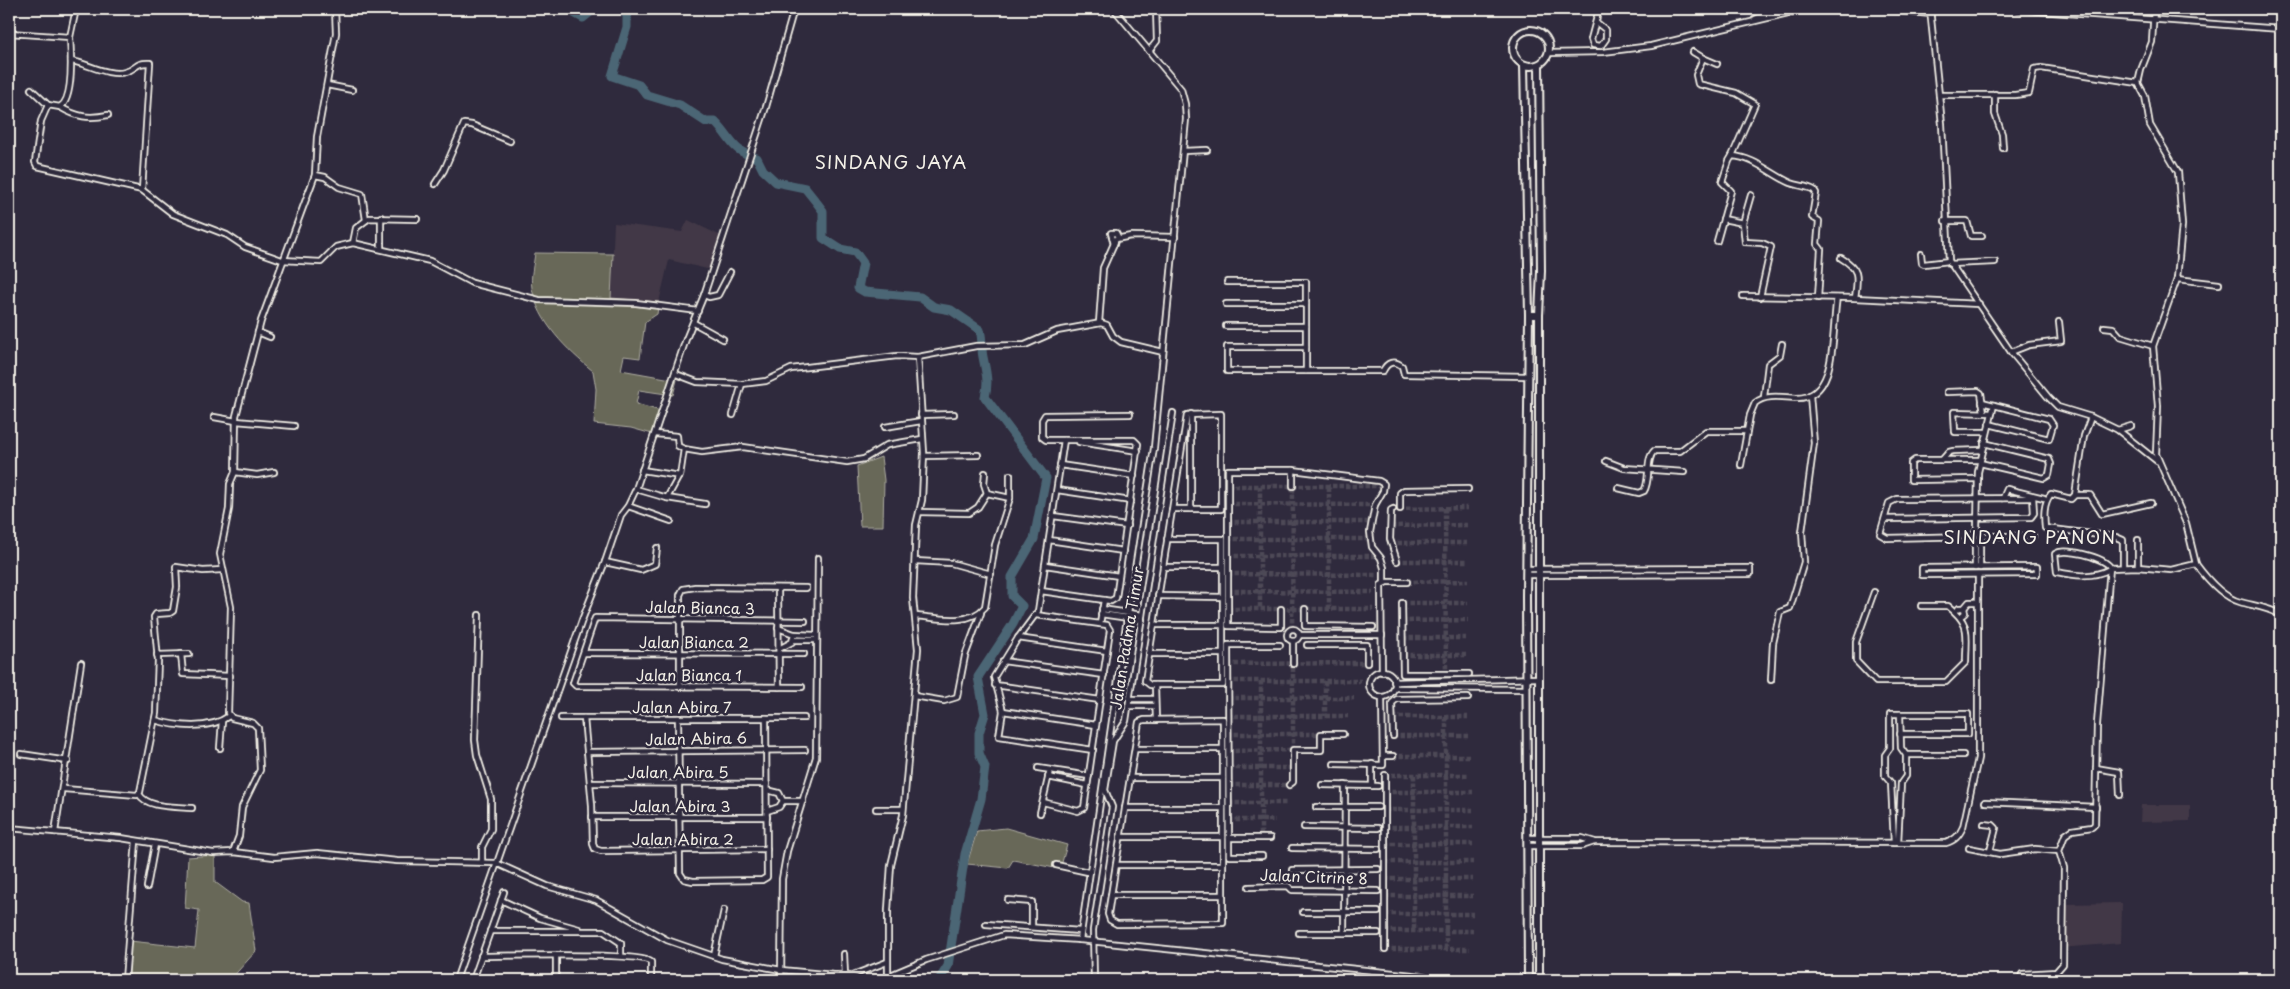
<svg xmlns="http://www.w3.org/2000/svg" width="2290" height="989" font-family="'Playpen Sans',sans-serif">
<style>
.built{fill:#433947}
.green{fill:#676859;stroke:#aeaca0}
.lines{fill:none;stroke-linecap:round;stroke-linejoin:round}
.river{stroke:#4c6674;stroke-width:9}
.street-tunnel{stroke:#4d4857;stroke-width:4.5;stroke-dasharray:4.5 2;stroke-linecap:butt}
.street-casing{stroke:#f4f1e8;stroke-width:8}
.secondary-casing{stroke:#f4f1e8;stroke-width:10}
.street{stroke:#2f2a3d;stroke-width:4.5}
.secondary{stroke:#2f2a3d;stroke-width:6}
.labels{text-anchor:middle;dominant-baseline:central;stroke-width:5;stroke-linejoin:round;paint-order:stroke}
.street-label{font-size:15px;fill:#f4f1e8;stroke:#2f2a3d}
.quarter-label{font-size:18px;letter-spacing:1px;fill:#f4f1e8;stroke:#2f2a3d}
</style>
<rect width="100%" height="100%" fill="#2f2a3d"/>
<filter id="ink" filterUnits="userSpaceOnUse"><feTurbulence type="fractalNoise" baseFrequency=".02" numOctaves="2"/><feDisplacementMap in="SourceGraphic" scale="10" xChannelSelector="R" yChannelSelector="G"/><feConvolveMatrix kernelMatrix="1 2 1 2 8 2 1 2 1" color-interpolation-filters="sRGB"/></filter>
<g filter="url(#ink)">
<g class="built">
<path d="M 688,220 L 727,239 L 716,271 L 669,260 L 659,302 L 611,298 L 614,223 L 682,232 Z"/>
<path d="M 2141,805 L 2190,805 L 2190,821 L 2140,822 Z"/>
<path d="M 2122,903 L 2121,943 L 2059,948 L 2059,934 L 2065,904 Z"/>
</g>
<g class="green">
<path d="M 535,253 L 613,254 L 611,298 L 659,302 L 657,314 L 645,322 L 640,358 L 624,356 L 621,370 L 677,380 L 673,395 L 639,390 L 636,404 L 664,412 L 656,435 L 631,428 L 594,424 L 596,389 L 593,371 C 567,350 538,322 532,288 C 530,277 534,263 535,253 Z"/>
<path d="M 881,457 L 884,480 L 883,526 L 860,526 L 857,466 Z"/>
<path d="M 1006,828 L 1067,845 L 1060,869 L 1013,860 L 1008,868 L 967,864 L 977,831 Z"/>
<path d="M 215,855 L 215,882 L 242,902 L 249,903 L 256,951 L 230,980 L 128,980 L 130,941 L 195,948 L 199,910 L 185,908 L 188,857 Z"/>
</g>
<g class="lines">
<g class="river">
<path d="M 573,9 L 574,13 L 583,18 L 594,9"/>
<path d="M 621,9 L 627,15 L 627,27 L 612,76 L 639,85 L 647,95 L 680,105 L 706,122 L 715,122 C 733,140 730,150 757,158 L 763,170 L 776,182 L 805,188 L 817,203 L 823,211 L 823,238 L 840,249 L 855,252 L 863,263 L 858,288 L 865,292 L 920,297 L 934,307 L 951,310 L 980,330 C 983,340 981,348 983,357 C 986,372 989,382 985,397 L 1046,478 L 1034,539 L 1012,577 L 1012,596 L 1022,606 L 1013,624 L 978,677 L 985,714 L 979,733 L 979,753 L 985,767 L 981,799 L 965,854 L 948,966 L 939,980"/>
</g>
<g class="street-tunnel">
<path d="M 1228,486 L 1384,486"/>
<path d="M 1260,486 L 1260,609"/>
<path d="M 1228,504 L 1375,505"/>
<path d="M 1445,508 L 1446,674"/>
<path d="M 1393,509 L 1468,508"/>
<path d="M 1228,522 L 1370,522"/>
<path d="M 1391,526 L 1468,525"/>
<path d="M 1228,539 L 1370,539"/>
<path d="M 1391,543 L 1468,543"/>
<path d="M 1228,556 L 1379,556"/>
<path d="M 1397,561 L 1468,561"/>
<path d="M 1228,574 L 1377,575"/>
<path d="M 1407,582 L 1468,581"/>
<path d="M 1228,591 L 1373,592"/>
<path d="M 1402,603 L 1468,603"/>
<path d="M 1228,609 L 1373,609"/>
<path d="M 1329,609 L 1329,486"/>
<path d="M 1402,621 L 1468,620"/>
<path d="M 1292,629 L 1293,486"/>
<path d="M 1403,638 L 1468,638"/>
<path d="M 1403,655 L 1468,655"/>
<path d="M 1228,664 L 1367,663"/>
<path d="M 1228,681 L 1361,681"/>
<path d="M 1261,681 L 1261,838"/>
<path d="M 1325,681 L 1325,716"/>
<path d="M 1228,698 L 1354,698"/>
<path d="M 1228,716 L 1348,716"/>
<path d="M 1393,717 L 1468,717"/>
<path d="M 1228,734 L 1321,734"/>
<path d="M 1393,736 L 1468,736"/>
<path d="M 1228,751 L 1293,750 L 1293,664"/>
<path d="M 1393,756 L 1469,756"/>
<path d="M 1229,768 L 1293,768"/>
<path d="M 1385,775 L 1469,775"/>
<path d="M 1414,775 L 1414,931"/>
<path d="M 1229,785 L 1289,785"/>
<path d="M 1385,792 L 1473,792"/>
<path d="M 1229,803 L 1286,803"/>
<path d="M 1385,810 L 1473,810"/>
<path d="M 1229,820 L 1275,820"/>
<path d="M 1385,827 L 1473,827"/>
<path d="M 1385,844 L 1473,844"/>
<path d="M 1385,862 L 1473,862"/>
<path d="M 1385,879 L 1473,879"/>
<path d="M 1385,896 L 1473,896"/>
<path d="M 1385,914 L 1473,914"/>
<path d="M 1385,931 L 1473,931"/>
<path d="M 1385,949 L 1470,949"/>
<path d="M 1446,949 L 1446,717"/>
</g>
<g class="street-casing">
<g id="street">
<path d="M 1114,9 L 1181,89 L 1185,104 L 1186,119 L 1154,448 L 1128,613"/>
<path d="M 1880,9 L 1931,14"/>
<path d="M 1930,9 L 1942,124 L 1949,261 L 2011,352 L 2048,397 L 2058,407 L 2091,417 L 2118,430 L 2157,461"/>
<path d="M 2014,9 L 2281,29"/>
<path d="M 2154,9 L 2152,42 L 2141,70 L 2138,83 L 2145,96 L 2150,125 L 2178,172 L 2182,225 L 2177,279 L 2153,346 L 2158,406 L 2156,454 L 2186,523 L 2196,564 C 2207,579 2222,597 2240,602 C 2254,606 2268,607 2281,615"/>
<path d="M 1755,19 L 1776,9"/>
<path d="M 1596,22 L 1606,30 L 1606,39 L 1601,46 L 1593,45 L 1591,39 L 1599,9"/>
<path d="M 9,33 L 70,37 C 71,53 74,99 60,107 L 48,105 L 31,89"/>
<path d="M 70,37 L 76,9"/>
<path d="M 1149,51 L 1157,41 L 1156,9"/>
<path d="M 1693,52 L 1703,58 L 1696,75 L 1698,84 L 1736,93 L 1755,104 L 1732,156"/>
<path d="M 1549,53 L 1603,52 L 1651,46 L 1805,9"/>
<path d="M 1703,58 L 1717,64"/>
<path d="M 71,61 C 87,63 109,77 125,72 C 137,69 135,62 150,63 L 142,190"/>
<path d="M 327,85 L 352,90"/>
<path d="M 1995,94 L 1995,114 L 2002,134 L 2003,148"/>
<path d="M 1939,95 L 2015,95 L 2029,93 L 2034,69 L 2041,68 L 2138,83"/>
<path d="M 48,105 L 41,121 L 35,162 L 37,166 L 142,190 L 173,214 L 227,235 L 245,247 L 282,260 L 321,262 L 336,247 L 353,243 L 430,261 L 472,283 L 539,300 L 636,303 L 698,311"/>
<path d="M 60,107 C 77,117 88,119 108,115"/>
<path d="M 1183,151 L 1207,150"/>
<path d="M 315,175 L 325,177 L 339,187 L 362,194 L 366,220"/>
<path d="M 435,184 L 444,170 L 464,124 L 472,125 L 510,141"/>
<path d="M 1723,219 L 1743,223 L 1751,195"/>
<path d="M 1945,221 L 1967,221 L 1971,236 L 1982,236"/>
<path d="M 1743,223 L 1745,242 L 1762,243 L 1771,247 L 1760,297"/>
<path d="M 1717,241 L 1731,191 L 1722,182 L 1729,161 L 1732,156 C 1754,157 1772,175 1791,183 C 1799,186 1807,186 1814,190 L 1816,193 L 1812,217 L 1819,221 L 1817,244 L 1821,249 L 1818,298"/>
<path d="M 353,243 L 356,228 L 369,218 L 417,219"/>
<path d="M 1114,244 L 1111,233 L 1116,233 L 1118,237"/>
<path d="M 381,249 L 381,217"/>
<path d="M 1921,254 L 1922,263 L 1924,264 L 1949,261"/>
<path d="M 1841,258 C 1860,269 1858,276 1855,298"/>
<path d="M 1950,264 L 1995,262"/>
<path d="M 2177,279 L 2219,284"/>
<path d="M 1227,282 L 1306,282 L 1306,371"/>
<path d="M 704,295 L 709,297 L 718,295 L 730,272"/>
<path d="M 1743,296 L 1855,298 L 1979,304"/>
<path d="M 1226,304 L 1306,304"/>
<path d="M 694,323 L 723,339"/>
<path d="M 1099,323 L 1103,268 L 1116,239 L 1131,236 L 1175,237"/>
<path d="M 1226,326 L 1306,326"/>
<path d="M 2104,327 L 2113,328 L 2120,336 L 2153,346"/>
<path d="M 258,332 L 270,337"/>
<path d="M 1306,347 L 1227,347 L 1227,371 L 1383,371 C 1387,362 1394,360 1402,366 L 1404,374 L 1527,376"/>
<path d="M 2011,352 L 2029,345 L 2061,341 L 2059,322"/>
<path d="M 676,374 L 697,382 L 742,384 L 766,381 L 791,369 L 897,356 L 918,357 L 976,346 L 1025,345 L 1057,331 L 1101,323 L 1107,325 L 1113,336 L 1121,342 L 1163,352"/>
<path d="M 1947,392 L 1978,391 L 1981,393 L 1984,412"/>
<path d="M 1764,397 L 1768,364 L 1780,355 L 1782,344"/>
<path d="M 1982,402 L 2049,419 L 2053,425 L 2049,439 L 1989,424"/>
<path d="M 1191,414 L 1191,509"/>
<path d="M 733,415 L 742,384"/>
<path d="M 921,415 L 954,414"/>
<path d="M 214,417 L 236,421 L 294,426"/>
<path d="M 885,427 L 921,421"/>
<path d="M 2118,430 L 2131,426"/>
<path d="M 1987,432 L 1955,432 L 1954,412 L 1992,413"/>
<path d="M 655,434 L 677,436 L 678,446 L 684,449 L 702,452 L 743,447 L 847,462 L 864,459 L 887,445 L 922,439"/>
<path d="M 1064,440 L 1038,611 L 1018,638 L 994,677 L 1003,711 L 999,736 L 1093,750"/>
<path d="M 1079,442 L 1138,451"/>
<path d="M 924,456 L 978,455"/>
<path d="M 1942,460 L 1949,452 L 1953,451 L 1982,450"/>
<path d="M 1606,461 L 1624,468 L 1684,472"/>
<path d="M 1980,463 L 2044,478 L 2049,475 L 2051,464 L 2049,459 L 1984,443"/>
<path d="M 1060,465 L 1134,476"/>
<path d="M 1741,465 L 1750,415 L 1755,403 C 1765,394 1782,397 1796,398 C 1840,399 1831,327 1837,298"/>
<path d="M 642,470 L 680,476 L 684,449"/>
<path d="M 1293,470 L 1293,486"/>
<path d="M 235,472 L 257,475 L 274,472"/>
<path d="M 985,473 L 984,484 L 987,493 L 1010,498"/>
<path d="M 1978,479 L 1911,480 L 1911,463 L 1915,460 L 1980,460"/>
<path d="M 1618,488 L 1639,493 L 1644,491 C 1651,480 1645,460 1654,451 L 1680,451 L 1706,431 L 1747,431"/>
<path d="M 636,489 L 667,498 L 705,504"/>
<path d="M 1057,490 L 1131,501"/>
<path d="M 2075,495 L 2084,436 L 2091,417"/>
<path d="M 667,498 L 679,476"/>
<path d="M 2003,498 L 2007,489 L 2044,498"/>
<path d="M 628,506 L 671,521"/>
<path d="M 1393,509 L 1391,510 L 1390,539 L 1397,561"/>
<path d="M 1400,509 L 1400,493 L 1404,490 L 1468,489"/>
<path d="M 919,512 L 969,513 L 978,507 L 987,493"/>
<path d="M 1053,516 L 1127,526"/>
<path d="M 1885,519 L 2031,517 L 2034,513 L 2033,497"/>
<circle cx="1978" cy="536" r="4.5"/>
<path d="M 1977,532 L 1978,472 L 1994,405"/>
<path d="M 1973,536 L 1887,538 L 1880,534 L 1889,503 L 1897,499 L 2033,498"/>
<path d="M 1982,536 L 2033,536"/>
<path d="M 1167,539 L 1223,539 L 1223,685 L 1150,685 L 1145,681 L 1187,415 L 1221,414 L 1221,509 L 1172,509"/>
<path d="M 1049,540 L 1123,551"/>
<path d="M 915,561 L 951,563 L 991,574"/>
<path d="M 605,562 L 641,570 L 655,564 L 657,548"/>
<path d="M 1045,565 L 1119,576"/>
<path d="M 1163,567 L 1223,567"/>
<path d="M 2037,567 L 2037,574 L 1922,575 L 1922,568 Z"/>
<path d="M 2123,567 L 2123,540 L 2116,537 L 2045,528 C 2044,517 2043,503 2051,494 L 2071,499 L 2075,495 L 2090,495 L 2102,514 L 2151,503"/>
<path d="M 2138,567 L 2138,540"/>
<path d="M 1975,568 L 1975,540"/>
<path d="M 1980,568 L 1980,540"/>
<path d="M 2110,569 C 2093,578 2075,576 2057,572 L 2055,554 C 2064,547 2104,557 2110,567"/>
<path d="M 1527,575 L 1750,574 L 1750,568 L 1527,569"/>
<path d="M 778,588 L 779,687"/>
<path d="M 1041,591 L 1104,600"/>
<path d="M 1874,592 L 1856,642 L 1856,661 L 1876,682 L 1946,682 L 1966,662 C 1966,634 1972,625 1948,606 L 1921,606"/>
<path d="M 1158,596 L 1223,597"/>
<path d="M 1402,603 L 1403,674 L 1469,674"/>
<path d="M 1964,608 L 1969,602 L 1978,602"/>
<path d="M 1102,609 L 1142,615"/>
<path d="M 1281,609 L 1281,627 L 1228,626 L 1228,470 L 1293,470 L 1379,481 L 1384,484 L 1383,491 L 1375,505 L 1370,532 L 1372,547 L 1381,558 L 1384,568 L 1384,583"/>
<path d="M 1305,609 L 1305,626 L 1373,627"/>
<path d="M 1955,612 L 1959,608 L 1964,608 L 1965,613 L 1960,617"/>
<path d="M 1101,614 L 1142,620"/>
<path d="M 479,615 L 475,740 L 477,755 L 491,799 L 491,829 L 482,847 L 482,863"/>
<path d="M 1036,615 L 1100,624"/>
<path d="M 916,616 C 938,618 969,626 985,607 L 995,545 L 1010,498 L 1010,475"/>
<path d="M 1127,618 L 1080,940 L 1422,976 L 1439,980"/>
<path d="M 1154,625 L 1223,625"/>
<path d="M 778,628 L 794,634 L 792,642 L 779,649"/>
<circle cx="1293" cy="635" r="6"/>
<path d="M 794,634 L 815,635"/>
<path d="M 1299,635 L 1382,635"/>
<path d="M 1018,638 L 1107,651"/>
<path d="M 793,640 L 815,640"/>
<path d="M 1293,641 L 1293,664"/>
<path d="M 1307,645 L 1367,645 L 1367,663"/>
<path d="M 584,653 L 804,654"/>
<path d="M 181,654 L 183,674 L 230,676"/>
<path d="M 1149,654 L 1223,654"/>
<path d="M 157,655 L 189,654"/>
<path d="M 1003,661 L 1104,675"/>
<circle cx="1382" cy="684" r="13"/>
<path d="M 1382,672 L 1381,585 L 1387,582 L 1407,582"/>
<path d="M 1771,680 L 1773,643 L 1780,612 L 1790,608 L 1804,562 L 1802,532 L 1814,443 L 1810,395"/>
<path d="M 1394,682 L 1538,678"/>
<path d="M 995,685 L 1100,700"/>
<path d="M 1155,685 L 1156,720"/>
<path d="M 680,687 L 680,595 L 683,589 L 695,587 L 806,588"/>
<path d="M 802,687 L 576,686 L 573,683 L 595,618 L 805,621"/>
<path d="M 1394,688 L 1527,689"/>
<path d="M 914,696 L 944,701 L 957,697 L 965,656 L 981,613"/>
<path d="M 1129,699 L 1155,699"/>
<path d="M 1128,706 L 1155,706"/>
<path d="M 1003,711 L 1096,725"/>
<path d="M 561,718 L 804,718"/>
<path d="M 584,718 L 592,805 L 593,844 L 595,849 L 601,851 L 767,849"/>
<path d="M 678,718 L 680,873 L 684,879 L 693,881 L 762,880 L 767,877 L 766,718"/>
<path d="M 1223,719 L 1223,923 L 1117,924 L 1110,920 L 1108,914 L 1139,722 L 1144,720 Z"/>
<path d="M 155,720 C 177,727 210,730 229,716"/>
<path d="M 1393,736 L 1392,703 L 1397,699 L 1468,698"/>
<path d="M 220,748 L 222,721"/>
<path d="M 1136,749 L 1223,749"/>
<path d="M 587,752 L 805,750"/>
<path d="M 21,754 L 68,761"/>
<path d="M 1906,755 L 1963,755"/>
<path d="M 1383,756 L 1393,756"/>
<path d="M 1334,764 L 1383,765 L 1382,697"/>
<path d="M 1038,768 L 1089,776"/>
<path d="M 2096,768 L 2119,772 L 2120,795"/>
<path d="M 1385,775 L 1385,949"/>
<path d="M 1048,777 L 1087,785"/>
<path d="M 1131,778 L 1223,778"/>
<path d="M 590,783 L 767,784"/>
<path d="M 1289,785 L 1293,782 L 1293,750 L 1321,750 L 1321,734 L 1343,734"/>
<path d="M 1322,785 L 1378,786"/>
<path d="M 1372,786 L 1372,764"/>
<path d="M 64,789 L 137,795 L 140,792 L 156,713 L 158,660 L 154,617 L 156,614 L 170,613 L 173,611 L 177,587 L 176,567 L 203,571 L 222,570"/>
<path d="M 767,790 L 779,793 L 783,801 L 779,807 L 767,811"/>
<path d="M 139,794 C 148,809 176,806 192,808"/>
<path d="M 783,801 L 803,801"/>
<path d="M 1043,802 L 1078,811 L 1084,808 L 1110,630 L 1107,625 L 1100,624 L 1104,600 L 1111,601 L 1116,598 L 1138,444 L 1134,440 L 1046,440 L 1042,437 L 1042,420 L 1045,415 L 1130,414"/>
<path d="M 1985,802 L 2096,807"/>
<path d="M 1316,807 L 1378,807"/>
<path d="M 1125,808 L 1223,808"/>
<path d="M 876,809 L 903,809"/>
<path d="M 1040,813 L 1050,770"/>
<path d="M 592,817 L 767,817"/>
<path d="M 1984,824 L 1993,825 L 1996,828 L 1990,851"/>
<path d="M 1304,827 L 1378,828"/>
<path d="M 9,828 L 121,838 L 213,853 L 233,852 L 274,857 L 317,853 L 397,861 L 496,863 L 547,886 L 596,900 L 667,940 L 722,959 L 781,970 L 834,975 L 853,975 L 887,962"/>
<path d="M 55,832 L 81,663"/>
<path d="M 1120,837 L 1223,837"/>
<path d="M 1229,838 L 1270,838"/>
<path d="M 1527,838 L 1582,838 L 1595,842 L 1946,843 C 1955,840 1959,836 1963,827 L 1978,758 L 1978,575"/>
<path d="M 1894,843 L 1891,783 L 1885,776 L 1885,755 L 1890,748 L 1890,714 L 1968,714 L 1968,734 L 1900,734"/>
<path d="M 1898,843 L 1901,783 L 1906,776 L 1906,755 L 1901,748 L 1900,714"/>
<path d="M 1527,846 L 1582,846 L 1594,842"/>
<path d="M 1292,848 L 1378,849"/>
<path d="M 1969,848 L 2000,854 L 2035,849 L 2059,851"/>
<path d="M 233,852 L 239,836 L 242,807 L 260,770 L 258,728 L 253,723 L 232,718 L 228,713 L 231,607 L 220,554 L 229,509 L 230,484 L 235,472 L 236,416 L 261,321 L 315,175 L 317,137 L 336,33 L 335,9"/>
<path d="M 1262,856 L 1229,856 L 1228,645 L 1280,645"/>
<path d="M 1056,865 L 1088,872"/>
<path d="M 1116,865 L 1223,865"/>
<path d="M 1292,870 L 1378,869"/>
<path d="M 147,887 L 155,844"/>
<path d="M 1249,887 L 1288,886 L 1292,890 L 1378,891"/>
<path d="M 1111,895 L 1223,895"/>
<path d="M 501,900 L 540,918 L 579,929"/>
<path d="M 1008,900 L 1032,902 L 1032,926"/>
<path d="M 1303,912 L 1378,912"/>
<path d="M 986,924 L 1080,931"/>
<path d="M 490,931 L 603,931 L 621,943 L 621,956"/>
<path d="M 1299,933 L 1378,933"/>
<path d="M 1344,933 L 1345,785"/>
<path d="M 844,954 L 845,975"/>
<path d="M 481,956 C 504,956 642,952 651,962 L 651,980"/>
<path d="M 556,956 L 556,980"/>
<path d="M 714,956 L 724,910"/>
<path d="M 888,976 L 926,960 L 1004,935 L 1080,940"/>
<path d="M 125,980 L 136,841"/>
<path d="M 456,980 L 582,620 L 605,562 L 621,515 L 628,506 L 636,489 L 686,339 L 704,295 L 766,107 L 794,9"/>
<path d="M 473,980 L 504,892"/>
<path d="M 781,980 L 782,879 L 787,851 L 816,757 L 818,558"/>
<path d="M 888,980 L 888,910 L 891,865 L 903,815 L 918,649 L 913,598 L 916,525 L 922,500 L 924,453 L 918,357"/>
<path d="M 1094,980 L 1093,930 L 1112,807 L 1105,790 L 1113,741 L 1126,721 L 1173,413"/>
<path d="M 2020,980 L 2022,974 L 2056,972 L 2063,964 L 2064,868 L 2059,851 L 2065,835 L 2072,830 L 2092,827 L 2095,824 L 2097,724 L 2110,568 L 2138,567 L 2171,570 L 2196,564"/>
</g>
</g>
<g class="secondary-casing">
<g id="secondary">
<circle cx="1531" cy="48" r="18"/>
<path d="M 1524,65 L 1529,315"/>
<path d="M 1539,315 L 1541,271 L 1539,65"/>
<path d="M 1528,980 L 1526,597 L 1529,315 L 1539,315 L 1539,980"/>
</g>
</g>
<use href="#street" class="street"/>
<use href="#secondary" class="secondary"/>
</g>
</g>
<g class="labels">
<g class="street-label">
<text transform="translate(700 607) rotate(1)">Jalan Bianca 3</text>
<text transform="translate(1126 638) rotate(-81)">Jalan Padma Timur</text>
<text x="694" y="641">Jalan Bianca 2</text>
<text x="689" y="674">Jalan Bianca 1</text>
<text x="682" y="706">Jalan Abira 7</text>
<text transform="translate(696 738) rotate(-1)">Jalan Abira 6</text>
<text x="678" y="771">Jalan Abira 5</text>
<text x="680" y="805">Jalan Abira 3</text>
<text x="683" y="838">Jalan Abira 2</text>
<text transform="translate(1314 876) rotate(2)">Jalan Citrine 8</text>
</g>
<g class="quarter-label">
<text x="891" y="161">SINDANG JAYA</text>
<text x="2030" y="536">SINDANG PANON</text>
</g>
</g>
<rect width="2290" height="989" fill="none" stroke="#2f2a3d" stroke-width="30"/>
<rect x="15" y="15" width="2260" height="959" fill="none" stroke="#f4f1e8" stroke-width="2" filter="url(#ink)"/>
</svg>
